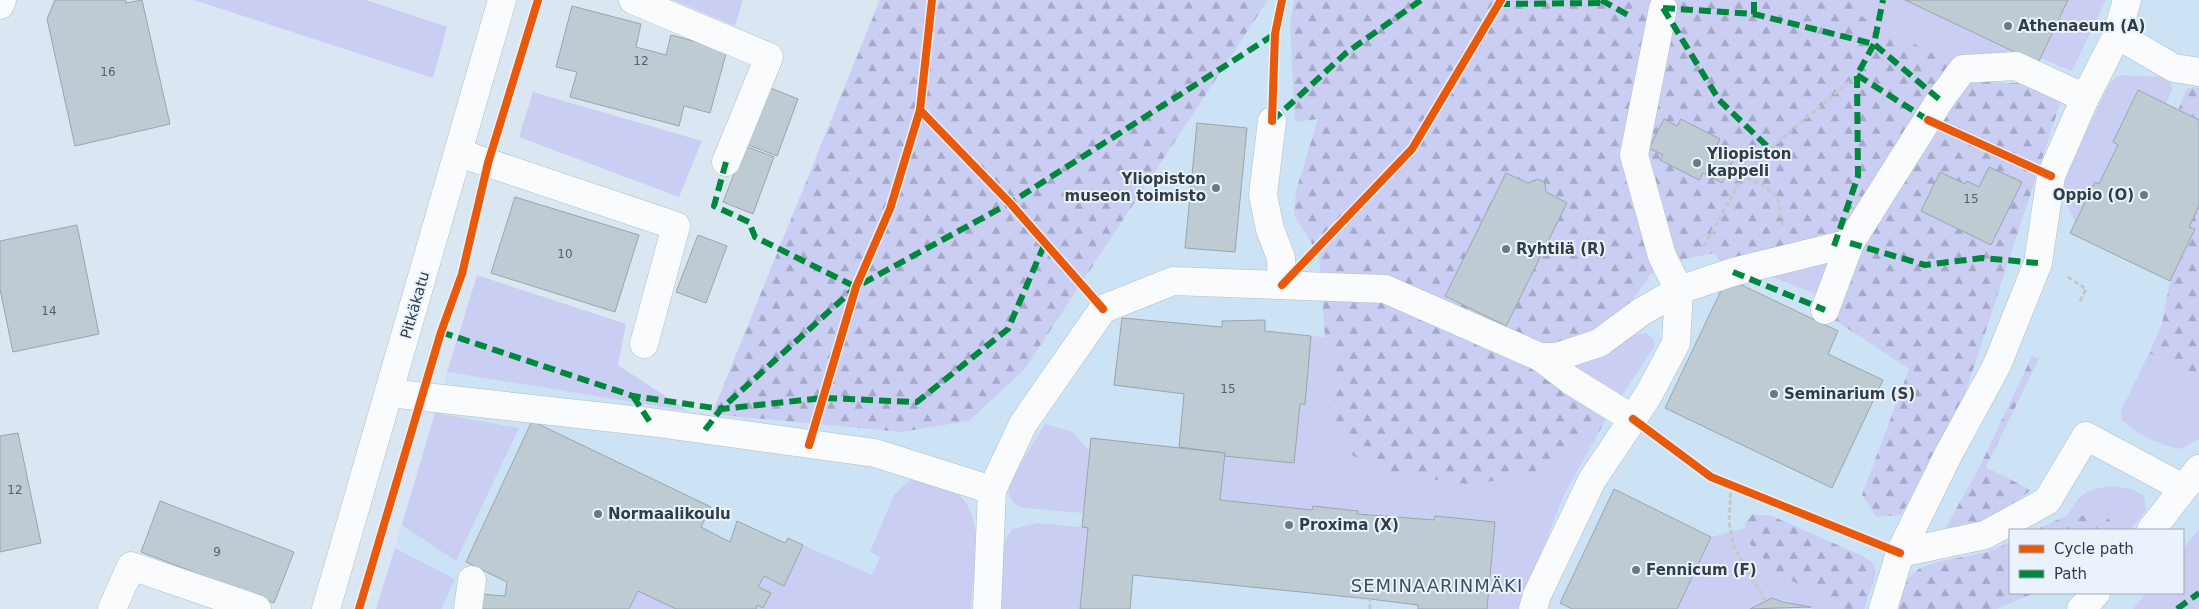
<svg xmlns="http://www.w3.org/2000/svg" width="2199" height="609" viewBox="0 0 2199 609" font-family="'DejaVu Sans',sans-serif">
	<defs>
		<pattern id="forest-firs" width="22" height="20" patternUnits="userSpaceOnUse" patternTransform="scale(1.25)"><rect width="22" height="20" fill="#cbcef3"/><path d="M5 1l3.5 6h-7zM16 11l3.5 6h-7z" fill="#a5a8c7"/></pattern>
	</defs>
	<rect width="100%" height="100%" fill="#dae7f2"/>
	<path fill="#cce3f6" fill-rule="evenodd" d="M879,0H2199V609H376L447,372L712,414ZM2010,530H2183V593H2010Z"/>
	<g fill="#cbcef3">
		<polygon points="194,0 366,0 447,27 433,78"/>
		<polygon points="673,0 743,0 735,26"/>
		<polygon points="1861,0 1905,0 2017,53 1954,64 1861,16"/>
		<polygon points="2068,0 2106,0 2072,71 2040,58"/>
		<polygon points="2120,75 2162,77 2171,82 2172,90 2166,104 2137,90 2113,141 2118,145 2099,184 2095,182 2075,222 2059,187 2111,81"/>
		<polygon points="533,92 702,141 679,197 519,137"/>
		<polygon points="1836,256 1819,295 1767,275"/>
		<polygon points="477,275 626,324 618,365 688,411 447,372"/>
		<polygon points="1647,333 1654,340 1654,347 1621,397 1563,363 1630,335"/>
		<polygon points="1311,336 1325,337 1331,357 1329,418 1353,456 1549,467 1582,429 1599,432 1564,495 1532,575 1522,609 1487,609 1495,522 1435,516 1434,520 1357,514 1357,511 1313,506 1312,510 1220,500 1224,456 1294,462 1300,404 1305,404"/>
		<path d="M2149,353L2199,378V439L2180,449C2157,444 2140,436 2122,420L2121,411Z"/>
		<polygon points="435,413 519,428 456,561 402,525"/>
		<polygon points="1045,424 1073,432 1089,451 1083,513 1025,508 1015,505 1009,496 1009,483"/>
		<path d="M910,480C996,483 974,548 971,609H756L757,605L763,608L770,593L758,587L764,576L784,585L803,545L872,575L880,557L870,552L894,495Z"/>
		<path d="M2112,486L2132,489L2144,496L2146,510L2130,530H2121L2106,517L2068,515C2081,492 2085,490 2112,486Z"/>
		<polygon points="1038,523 1088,528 1080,609 998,609 1001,548 1012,529"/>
		<polygon points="1746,528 1748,542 1779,574 1819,595 1829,609 1814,609 1772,598 1750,609 1677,609 1711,537"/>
		<polygon points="2199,529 2199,609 2133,609 2146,593 2183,593 2183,549"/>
		<polygon points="395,548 455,579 441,609 376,609"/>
		<polygon points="638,591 676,609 629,609"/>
	</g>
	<g fill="url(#forest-firs)">
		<polygon points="880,0 1268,0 1024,370 969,421 901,432 712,414"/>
		<polygon points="1294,0 1861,0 1861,16 1963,69 1996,83 2021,83 2061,101 1963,400 1901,515 1877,517 1862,495 1909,369 1833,319 1866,241 1725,268 1714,253 1684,259 1650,275 1625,311 1591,337 1538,345 1509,357 1604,409 1608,416 1599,432 1582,429 1549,467 1511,479 1466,484 1396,474 1353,456 1329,418 1331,357 1325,337 1319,255 1294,215 1296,191 1318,119 1295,122 1290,24"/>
		<polygon points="2193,87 2199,88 2199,120 2178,110 2187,89"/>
		<polygon points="2199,206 2199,378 2149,353 2162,324 2170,281 2194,229 2189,227"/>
		<polygon points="2032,356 2039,359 1986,467 2031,490 1997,516 1973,530 1944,531 1981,464"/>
		<polygon points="1753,514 1772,516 1865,557 1874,564 1876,574 1864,609 1829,609 1819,595 1779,574 1748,542 1745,523"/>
		<polygon points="2068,515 2106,517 2121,530 2035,530"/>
		<polygon points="2010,542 2010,593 2034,593 1997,609 1889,609 1903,582 1920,568 1937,562 1988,552"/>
	</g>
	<g fill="#bfcbd3" stroke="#99a5ac">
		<polygon points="55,0 126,0 125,3 142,0 170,124 75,146 47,19"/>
		<polygon points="1905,0 2068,0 2038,63"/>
		<polygon points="572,6 641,24 636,47 666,55 671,35 727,50 710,113 684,106 679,126 570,97 577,72 556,67"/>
		<polygon points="768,87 798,99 777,156 746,144"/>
		<polygon points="2138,90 2199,120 2199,206 2189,227 2195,229 2170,281 2070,233 2095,182 2099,184 2118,145 2113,142"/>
		<polygon points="1664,119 1677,126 1681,119 1720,139 1716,147 1735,157 1722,183 1703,173 1699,180 1660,160 1663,155 1649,148"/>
		<polygon points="1197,123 1247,128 1235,252 1185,248"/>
		<polygon points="745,146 774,157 753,214 723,202"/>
		<polygon points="1989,167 2022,182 1991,245 1921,211 1940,172 1965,184 1967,181 1979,187"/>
		<polygon points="1506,173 1528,183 1538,179 1545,183 1546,192 1567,203 1506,326 1445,296"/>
		<polygon points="515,197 639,235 615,312 491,273"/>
		<polygon points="77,225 99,334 13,352 0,289 0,241"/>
		<polygon points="698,235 727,246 706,303 676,292"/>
		<polygon points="1727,278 1838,331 1828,354 1883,380 1832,488 1665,408"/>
		<polygon points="1122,318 1222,327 1222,321 1265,320 1265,331 1311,336 1305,404 1300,404 1294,463 1224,456 1225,453 1179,447 1184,394 1114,385"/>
		<polygon points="532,421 711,507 701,527 730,542 737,521 785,543 788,538 803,545 784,586 764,576 758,587 771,593 763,608 757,605 756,609 676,609 638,591 629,609 478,609 480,594 505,596 507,582 466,562"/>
		<polygon points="18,433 41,543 0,552 0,436"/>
		<polygon points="1091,438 1225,453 1220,500 1312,510 1313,506 1358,511 1357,514 1434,520 1435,516 1495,522 1487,609 1418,609 1418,605 1370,599 1133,575 1130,609 1080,609 1088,528 1082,527"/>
		<polygon points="1614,489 1711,537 1677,609 1572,609 1560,603"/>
		<polygon points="160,501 294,552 274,603 141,552"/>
		<polygon points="1772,598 1783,602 1811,607 1750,609"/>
	</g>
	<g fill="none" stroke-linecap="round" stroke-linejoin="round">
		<defs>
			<g id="minor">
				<polyline points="633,0 769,57 726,162"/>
				<polyline points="0,5 2,0"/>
				<polyline points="2117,35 2174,68 2199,72"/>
				<polyline points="1272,121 1263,195 1270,229 1281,258 1282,285"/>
				<polyline points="459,153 676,226 644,344"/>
				<polyline points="1825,310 1850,243 1940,100 1963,69 2016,66 2085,98"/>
				<polyline points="1540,357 1557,357 1599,343 1641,312 1679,290 1662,256 1634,155 1663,8"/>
				<polyline points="389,393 650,422 875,453 992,490"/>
				<polyline points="1633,419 1650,392 1676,343 1679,290 1733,272 1850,243"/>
				<polyline points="2151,530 2199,469"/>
				<polyline points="1900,553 1985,535 2047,501 2086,436 2183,488"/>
				<polyline points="112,609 131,566 257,609"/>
				<polyline points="326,609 502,0"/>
				<polyline points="468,609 472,580"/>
				<polyline points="987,609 992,490 1023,424 1103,309 1173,281 1385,289 1540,357 1570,380 1633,419 1592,480 1537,595 1533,609"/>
				<polyline points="1883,609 1900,553 1948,455 1997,365 2038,263 2051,176 2085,98 2117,35 2127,0"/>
				<polyline points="2081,609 2096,593"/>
			</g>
		</defs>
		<use href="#minor" stroke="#b2bdc5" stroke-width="29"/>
		<g stroke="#c3c8cb" stroke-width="3" stroke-dasharray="5 2.5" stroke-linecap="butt">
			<path d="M1733,172C1747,180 1774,185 1779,203C1781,211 1780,218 1783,227"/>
			<polyline points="1704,246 1742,178 1770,149 1857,75"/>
			<polyline points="2068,277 2086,289 2080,301"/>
			<polyline points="1731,485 1729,522 1734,547 1770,609"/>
			<polyline points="1370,609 1370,599"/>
		</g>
		<use href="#minor" stroke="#f9fbfd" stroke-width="28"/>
		<g stroke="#00873e" stroke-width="6" stroke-dasharray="12 6" stroke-linecap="butt">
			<polyline points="1601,0 1628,15"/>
			<polyline points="1498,4 1603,3"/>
			<polyline points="1663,8 1754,14 1874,44 1940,100"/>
			<polyline points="1663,8 1719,100 1770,149"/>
			<polyline points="1754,14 1754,0"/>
			<polyline points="1857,75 1928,120"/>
			<polyline points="1272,121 1346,53 1421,0"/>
			<polyline points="726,162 714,206 749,222 755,237 856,287"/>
			<polyline points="1850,243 1925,265 1982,258 2038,263"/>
			<polyline points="1834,246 1858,176 1857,75 1874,44 1883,0"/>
			<polyline points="1733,272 1825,310"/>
			<polyline points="441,332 633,396 721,409 823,398 917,402 1008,329 1045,243"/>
			<polyline points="633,396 650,422"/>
			<polyline points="705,430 721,409 856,287 1010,203 1275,34"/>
			<polyline points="2177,609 2199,593"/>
		</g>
		<defs>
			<g id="cycleway">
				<polyline points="920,110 1010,203 1103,309"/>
				<polyline points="1928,120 2051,176"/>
				<polyline points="1272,121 1275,34 1282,0"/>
				<polyline points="1282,285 1412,149 1501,0"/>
				<polyline points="1633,419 1711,477 1900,553"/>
				<polyline points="809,445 856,287 890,209 920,110 932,0"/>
				<polyline points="359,609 441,332 462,274 488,163 538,0"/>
			</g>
		</defs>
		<use href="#cycleway" stroke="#eaf3fc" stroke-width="11"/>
		<use href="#cycleway" stroke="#e8590c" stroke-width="8"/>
	</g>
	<g fill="#6d7882" stroke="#eaf3fc" stroke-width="2">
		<circle cx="2008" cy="26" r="5"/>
		<circle cx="1697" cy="163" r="5"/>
		<circle cx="1216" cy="188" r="5"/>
		<circle cx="2144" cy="195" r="5"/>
		<circle cx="1506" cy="249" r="5"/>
		<circle cx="1774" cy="394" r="5"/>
		<circle cx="598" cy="514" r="5"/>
		<circle cx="1289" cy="525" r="5"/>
		<circle cx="1636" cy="570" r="5"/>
	</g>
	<g text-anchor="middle" stroke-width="4" stroke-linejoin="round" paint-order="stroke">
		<g font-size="12" fill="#566068">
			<text x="641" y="65">12</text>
			<text x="108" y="76">16</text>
			<text x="1971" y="203">15</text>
			<text x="565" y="258">10</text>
			<text x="49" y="315">14</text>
			<text x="1228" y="393">15</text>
			<text x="15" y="494">12</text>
			<text x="217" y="556">9</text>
		</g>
		<g font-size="15" font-weight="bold" fill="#333d45" stroke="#eaf3fc" text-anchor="start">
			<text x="2018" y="31">Athenaeum (A)</text>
			<text x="1707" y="159">Yliopiston<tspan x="1707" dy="17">kappeli</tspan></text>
			<text x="1206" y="184" text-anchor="end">Yliopiston<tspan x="1206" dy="17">museon toimisto</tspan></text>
			<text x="2134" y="200" text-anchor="end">Oppio (O)</text>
			<text x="1516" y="254">Ryhtilä (R)</text>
			<text x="1784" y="399">Seminarium (S)</text>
			<text x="608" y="519">Normaalikoulu</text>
			<text x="1299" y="530">Proxima (X)</text>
			<text x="1646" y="575">Fennicum (F)</text>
		</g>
		<g font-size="15" fill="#333d45" stroke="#eaf3fc">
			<text transform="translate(415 305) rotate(-74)" y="5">Pitkäkatu</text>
		</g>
		<g font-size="18" letter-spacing="1" fill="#3c5062" stroke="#eaf3fc">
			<text x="1437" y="592">SEMINAARINMÄKI</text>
		</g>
	</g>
	<rect x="2009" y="529" width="175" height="65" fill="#eaf3fc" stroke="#a1aab3"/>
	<rect x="2019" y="545" width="25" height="8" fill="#e8590c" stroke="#a1aab3"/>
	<text x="2054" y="554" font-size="15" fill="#333d45">Cycle path</text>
	<rect x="2019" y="570" width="25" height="8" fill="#00873e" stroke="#a1aab3"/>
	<text x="2054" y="579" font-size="15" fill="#333d45">Path</text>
</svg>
